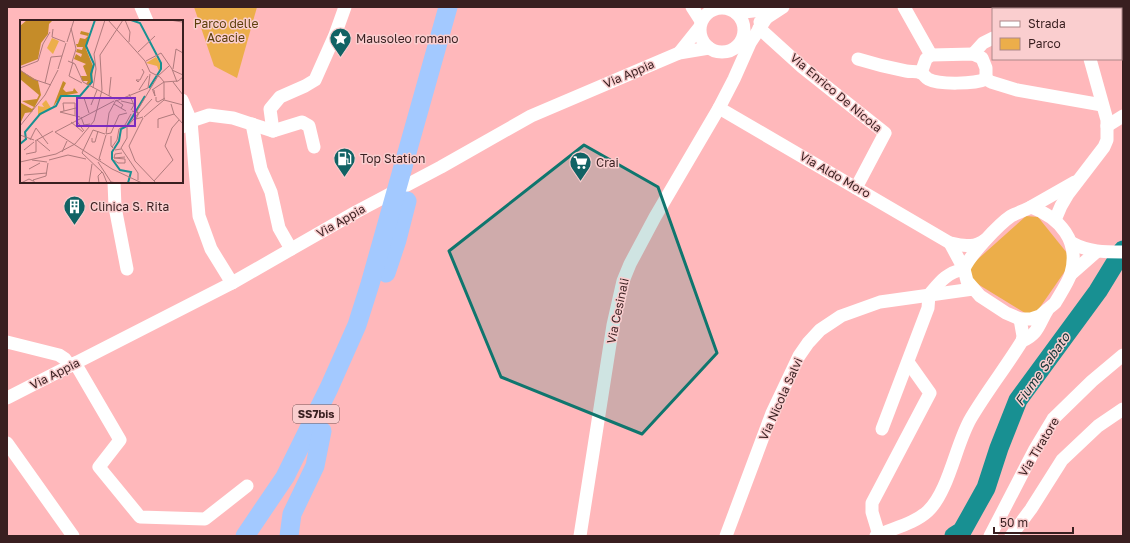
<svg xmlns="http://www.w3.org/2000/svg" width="1130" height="543" viewBox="0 0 1130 543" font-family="'Golos Text',sans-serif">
	<rect width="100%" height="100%" fill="#ffb8bb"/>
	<g fill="#ecae4a">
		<polygon points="194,7 257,7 237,78 214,66"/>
		<polygon points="1026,216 1038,217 1067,253 1070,264 1036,313 1025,313 976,283 969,277 968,268"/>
	</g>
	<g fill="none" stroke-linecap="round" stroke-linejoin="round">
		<polyline stroke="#189092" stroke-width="19" points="954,536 962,531 986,488 999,448 1018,400 1098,291 1123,250"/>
		<g stroke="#fff" stroke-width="13">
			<polyline points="141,7 147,21"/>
			<polyline points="692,7 701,21"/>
			<polyline points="904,7 931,55"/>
			<polyline points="1046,7 1048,9"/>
			<circle cx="722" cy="30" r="22"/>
			<polyline points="736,13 777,8"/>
			<polyline points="760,22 783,7"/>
			<polyline points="759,28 802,67 885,133 856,188"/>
			<polyline points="679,53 699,28"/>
			<polyline points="973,54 983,43 993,38"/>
			<path d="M858,59C874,64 890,68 906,71C911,72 918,71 921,73C924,74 926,78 928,79C939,85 975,84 986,79"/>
			<polyline points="921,73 926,59 931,55 973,54 982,58 986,68 986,79"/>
			<polyline points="986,79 991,82 1017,90 1102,105"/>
			<polyline points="182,100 191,121 199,216 211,249 232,283"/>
			<path d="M719,108L950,243C963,245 973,249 985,240"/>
			<polyline points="252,124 261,169 271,192 279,228 291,249"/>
			<polyline points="1107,126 1123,116"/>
			<polyline points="182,127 191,121 209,115 233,118 273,131 302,122 309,126 314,147"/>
			<polyline points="273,131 270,109 280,97 305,86 315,80 335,35 345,7"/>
			<polyline points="114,182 115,207 127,269"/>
			<polyline points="1031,207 1075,182"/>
			<polyline points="1055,220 1061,206 1068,194 1104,147 1107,140 1107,120 1090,59"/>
			<path d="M1072,243C1088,252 1105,252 1123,252"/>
			<polyline points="1071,274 1096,252"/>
			<path d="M929,295C940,282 946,273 964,269L950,243"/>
			<path d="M1022,341C1039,334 1039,323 1048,309C1050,307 1053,305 1055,303C1059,296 1069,281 1071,273C1080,241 1060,218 1031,207C1025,210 1017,213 1011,216C999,224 969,256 964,269L967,281L980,296L1006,313L1020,319H1031L1040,316L1048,309"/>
			<polyline points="7,342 59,355 65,359 70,366"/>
			<polyline points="75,363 120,440 99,467 140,517 205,519 247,486"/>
			<polyline points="7,398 232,283 356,212 441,167 531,116 679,53 709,48"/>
			<polyline points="882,429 928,308 929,295"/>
			<polyline points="7,443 73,536"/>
			<polyline points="879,535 872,512 872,503 930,393 908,362"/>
			<polyline points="580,536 613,325 623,281 630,264 655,217 719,108 734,79 750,43 767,17"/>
			<polyline points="726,536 772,413 799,356 808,343 820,330 841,316 880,302 973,289"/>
			<path d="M876,536C893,528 914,524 928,511C949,491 956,443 971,418C987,391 1006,367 1022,341L1023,336L1020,319"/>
			<polyline points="990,536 1035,449 1053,419 1092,381 1123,355"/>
			<polyline points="1011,536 1031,509 1062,460 1098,426 1123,409"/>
		</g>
		<g stroke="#a3c9ff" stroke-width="19">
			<polyline points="386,273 397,240 407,201"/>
			<polyline points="245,536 285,477 329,388 357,325 370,284 448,7"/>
			<polyline points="289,536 292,514 315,466 322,431"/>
		</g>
	</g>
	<path fill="#0f766e" fill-opacity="0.2" stroke="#0f766e" stroke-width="3" stroke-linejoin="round" d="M584,145L658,187L717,353L642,434L501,377L449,251Z"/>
	<defs>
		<symbol id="sight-pin" viewBox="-11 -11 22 30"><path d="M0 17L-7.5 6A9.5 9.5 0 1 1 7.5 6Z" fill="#116264" stroke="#facecf"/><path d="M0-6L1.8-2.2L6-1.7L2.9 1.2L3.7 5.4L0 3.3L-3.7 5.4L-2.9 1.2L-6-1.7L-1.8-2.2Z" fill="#fff"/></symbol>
		<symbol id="fuel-pin" viewBox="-11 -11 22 30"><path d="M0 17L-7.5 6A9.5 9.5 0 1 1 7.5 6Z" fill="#116264" stroke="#facecf"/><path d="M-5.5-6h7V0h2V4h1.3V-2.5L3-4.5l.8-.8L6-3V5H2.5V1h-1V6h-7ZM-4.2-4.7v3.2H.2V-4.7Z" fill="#fff"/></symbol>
		<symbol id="supermarket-pin" viewBox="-11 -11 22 30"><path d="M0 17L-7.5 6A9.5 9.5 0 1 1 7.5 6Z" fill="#116264" stroke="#facecf"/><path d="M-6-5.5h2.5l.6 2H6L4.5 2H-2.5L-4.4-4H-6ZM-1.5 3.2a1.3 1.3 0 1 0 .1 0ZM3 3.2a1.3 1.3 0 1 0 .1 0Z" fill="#fff"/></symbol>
		<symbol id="building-pin" viewBox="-11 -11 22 30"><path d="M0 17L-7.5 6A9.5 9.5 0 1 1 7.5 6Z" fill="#116264" stroke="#facecf"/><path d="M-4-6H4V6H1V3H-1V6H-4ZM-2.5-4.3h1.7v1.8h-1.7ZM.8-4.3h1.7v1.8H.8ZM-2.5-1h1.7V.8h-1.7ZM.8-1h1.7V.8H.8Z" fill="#fff"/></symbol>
	</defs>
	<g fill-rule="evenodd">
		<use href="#sight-pin" x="328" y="26" width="25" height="34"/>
		<use href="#fuel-pin" x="332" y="146" width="25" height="34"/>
		<use href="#supermarket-pin" x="568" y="150" width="25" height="34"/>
		<use href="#building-pin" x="62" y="194" width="25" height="34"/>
	</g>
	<g text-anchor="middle" stroke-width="3" stroke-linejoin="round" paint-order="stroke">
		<rect fill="#facecf" stroke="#735454" stroke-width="1" x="293" y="405" width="46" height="18" rx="3"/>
		<g font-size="11" font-weight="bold" fill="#391f20">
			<text x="316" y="418">SS7bis</text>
		</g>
		<g font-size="12" fill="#5d400c" stroke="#facecf">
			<text x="226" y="28">Parco delle<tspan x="226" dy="14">Acacie</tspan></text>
		</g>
		<g font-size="12" fill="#391f20" stroke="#facecf" text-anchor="start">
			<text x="356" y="43">Mausoleo romano</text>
			<text x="360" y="163">Top Station</text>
			<text x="596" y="167">Crai</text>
			<text x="90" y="211">Clinica S. Rita</text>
		</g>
		<g font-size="12" fill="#391f20" stroke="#facecf">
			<text transform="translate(629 74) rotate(-23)" y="4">Via Appia</text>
			<text transform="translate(836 93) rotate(40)" y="4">Via Enrico De Nicola</text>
			<text transform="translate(835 175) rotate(30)" y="4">Via Aldo Moro</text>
			<text transform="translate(341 221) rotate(-30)" y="4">Via Appia</text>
			<text transform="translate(618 311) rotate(-78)" y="4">Via Cesinali</text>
			<text transform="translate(55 374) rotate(-27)" y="4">Via Appia</text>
			<text transform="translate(781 399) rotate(-66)" y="4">Via Nicola Salvi</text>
			<text transform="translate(1039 447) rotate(-59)" y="4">Via Tiratore</text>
		</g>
		<g font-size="13" font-style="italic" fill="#143435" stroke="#facecf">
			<text transform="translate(1042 369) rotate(-55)" y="5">Fiume Sabato</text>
		</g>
	</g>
	<g transform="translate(20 20)">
		<rect width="163" height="163" fill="#ffb8bb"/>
		<path d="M32,18L39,21L33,34L27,28ZM136,37L142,46L139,51L137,46L126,43ZM26,80L31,88L18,97V86L24,87L22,84Z" fill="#ecae4a"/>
		<path d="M7,0H33L29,4L28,14L21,23L18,39L0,46V6ZM61,11L69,13L66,29L73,46L72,61L69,66L66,64L68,61H62L61,56H67L63,46L66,44L54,39L56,34L61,37L62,34L56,32L57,29L62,30L63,27H57L56,24H58L60,18L65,19L68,16L60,14ZM0,50L18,61L21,75L12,92L5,93L0,104L1,83L12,89L14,87L2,81L17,79L19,75L0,59ZM43,61L46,63L43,69L46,72L53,71L54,68L58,73L41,76L33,87Z" fill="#c58c29"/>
		<path fill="none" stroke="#189092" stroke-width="2" d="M111,0L120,3L141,43V49L129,68M0,124L6,119L5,112L20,94L36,86L41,76H60L72,62L71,54L74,44L66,26L75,0M108,163L111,152L100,150L92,139V132L99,121L101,109L107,106L125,76"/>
		<path fill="none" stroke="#b07b7d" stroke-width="1" d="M88,0L125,41M105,0L110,12L109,22M150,0L162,2M51,8L56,29L52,42M33,9L32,17L45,22M47,22L54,0M118,32L135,16M48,41L55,44L63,62L95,79M125,41L130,52L140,57L144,62V80M126,41L141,33L152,49M53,42L49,56L62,63M0,48L18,41L23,24L30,12M38,49L46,23M152,49L157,62M153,49L156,29L163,33M0,50L13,59L31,65M152,50L163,55M138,56L149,46M119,61L118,62L116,60H120L124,52L122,49M153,62L163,75M25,63L31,37L42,36M73,68L76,49L74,34L85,0M119,70L128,56M132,70L144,62L158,61L163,57M132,70H134L135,76L133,71M109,74L114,85L111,90M89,76L91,57M136,77V81L138,82L145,78M64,78L69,93M96,80L103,85L101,88M144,80L163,85M96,81L128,68L130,54M101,81L114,84M94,84L106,91M71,85L77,70M56,88L40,92L60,97M44,91L43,83H55V95M112,91L119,93L116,99L123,97M117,91L118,94L107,107V118L101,128L118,153V160M117,91L138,56M119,93L132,79M154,94L163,104M61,97L64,105L70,104M124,97L144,80M123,98L109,126L115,141L136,163M56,100L64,111M51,102L63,112M0,106L25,75L38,50M138,108V99L154,94L151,84M35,112L94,81M35,112L92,149L122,163M85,114L73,110L62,133L83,153L87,163M86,114L89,93L96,80M86,114L91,113L99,95L107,93M0,115L14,120M91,116V126L95,130L101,129M72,118V122H75L78,111M10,120L16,108L28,124M17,120L30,131M15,121L33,111M92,127L97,120L99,109L105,105L111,94M4,130L14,122M42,132L47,121M102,133L95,134L94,138L105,137M6,134L16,132V121M36,134L55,124L74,101L82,70L80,35L103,0M94,138L105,139V143H98L94,140M12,140L27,142M29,140L48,135L66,139M81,140L79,139L86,115M0,142L36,134M78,142L91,162L97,163M9,149L20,143M4,155L27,153M134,161L153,140L145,126L152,108L159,100M1,163L9,159L13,161M15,163L13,160L26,156L28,143M69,163L72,144M79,163L78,156L82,152"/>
		<path fill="#7b2cbf" fill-opacity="0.15" stroke="#7b2cbf" stroke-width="2" d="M57,78H115V106H57Z"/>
		<rect width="163" height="163" fill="none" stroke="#391f20" stroke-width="2"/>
	</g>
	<rect width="1130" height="543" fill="none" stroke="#391f20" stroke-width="16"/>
	<rect x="992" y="8" width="130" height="52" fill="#facecf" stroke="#ad8889"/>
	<rect x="1000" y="21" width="20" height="6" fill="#ffffff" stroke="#ad8889"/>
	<text x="1028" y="28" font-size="12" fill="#391f20">Strada</text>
	<rect x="1000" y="38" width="20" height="12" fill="#ecae4a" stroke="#ad8889"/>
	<text x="1028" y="48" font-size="12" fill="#391f20">Parco</text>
	<path d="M994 527v6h79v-6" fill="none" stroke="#391f20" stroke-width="2"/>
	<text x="1000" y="527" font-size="12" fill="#391f20" stroke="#facecf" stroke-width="3" paint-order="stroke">50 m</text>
</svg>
